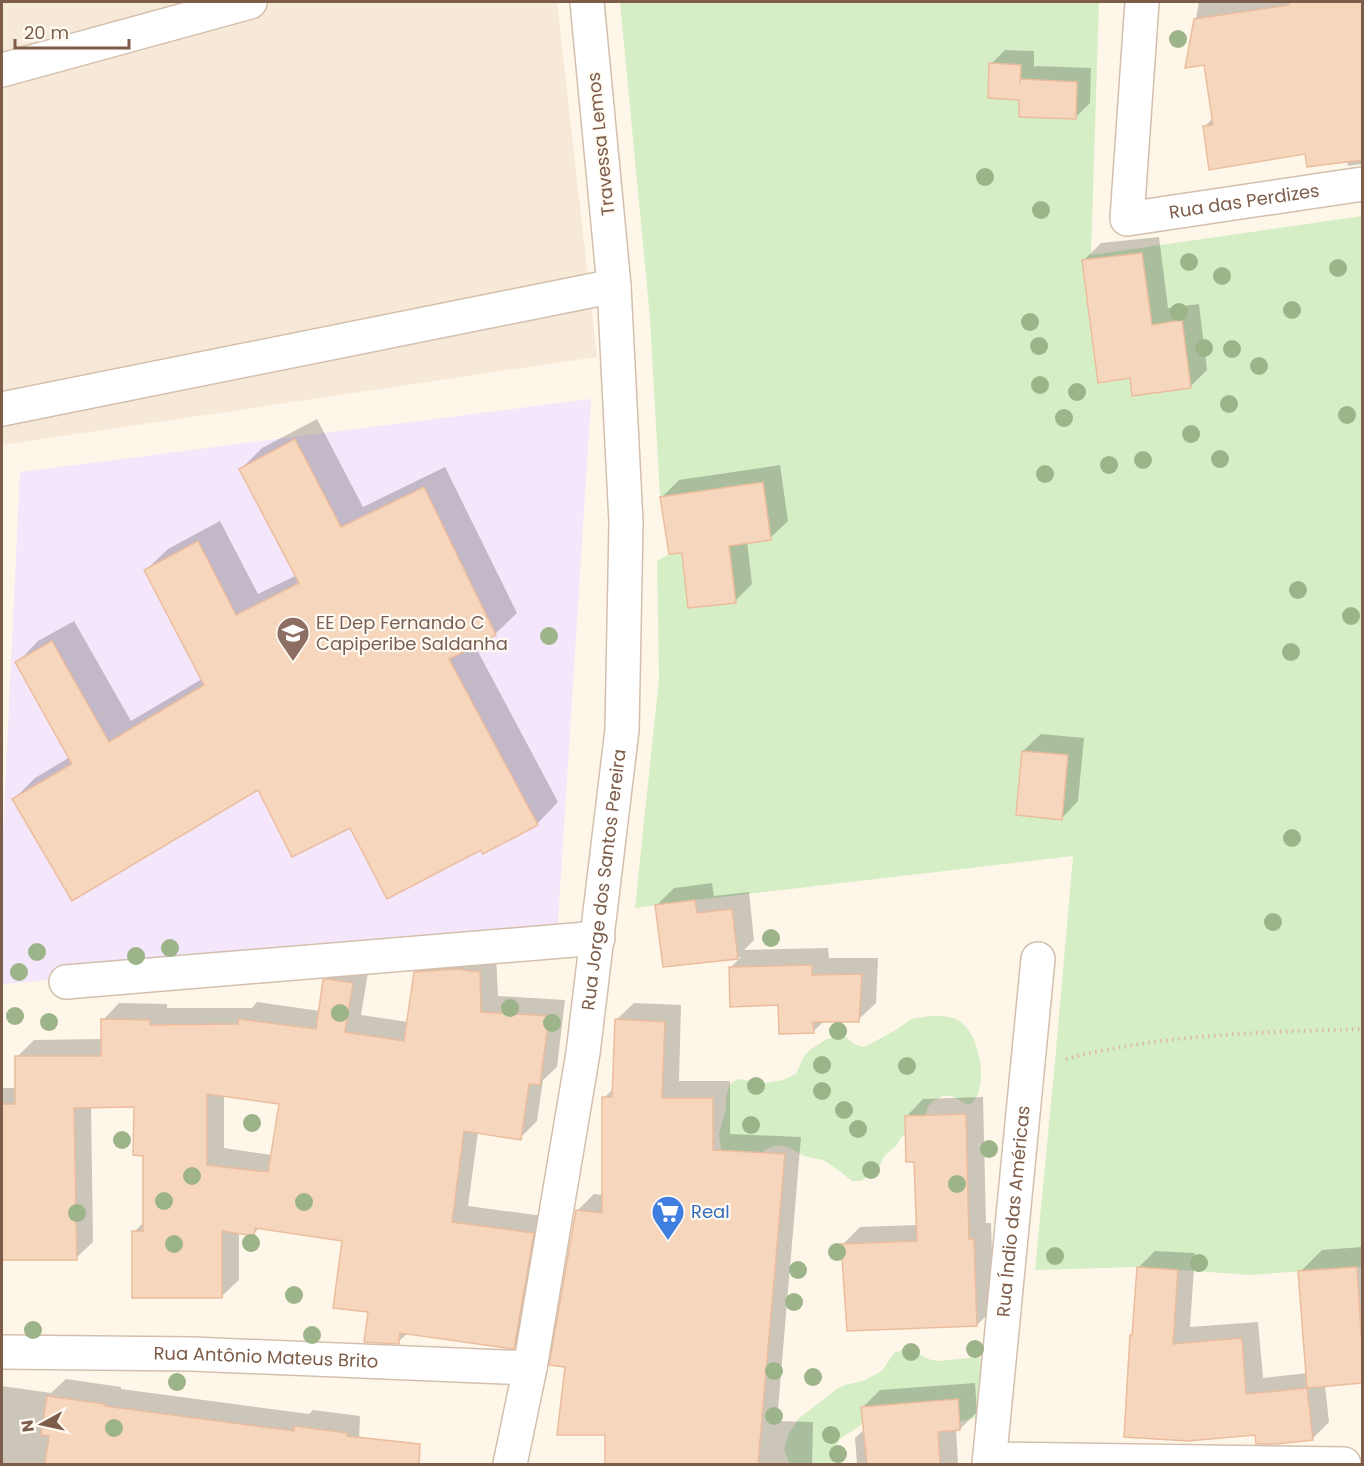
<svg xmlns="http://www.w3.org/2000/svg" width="1364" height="1466" viewBox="0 0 1364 1466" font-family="Poppins,sans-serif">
	<rect width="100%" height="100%" fill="#fef7e9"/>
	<polygon fill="#f7e9d7" points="2,2 557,2 597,357 2,445"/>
	<polygon fill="#f4e6fb" points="591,399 557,938 2,984 2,852 20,472"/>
	<g fill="#d5eec5" fill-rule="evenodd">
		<path d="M620,2H1099L1091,255L1362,216V1268L1356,1267L1251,1275L1137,1267L1035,1270L1055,1062L1073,856L695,900L635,908L659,678L657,561L669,554L771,539L763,482L660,497L650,318ZM990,64L1021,65L1020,79L1077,82L1076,119L1019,117V100L988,98ZM1142,253L1152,325L1182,321L1191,388L1132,396L1127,360L1113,381L1098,383L1082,260ZM1022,751L1068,755L1062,820L1016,815Z"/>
		<path d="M930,1016C938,1016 951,1016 958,1020C979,1032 988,1080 975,1099C974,1101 970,1104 968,1105L952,1096H943L935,1100L928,1106L923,1122L917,1129L901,1137L897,1145L885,1155L877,1171L861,1181H852L838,1170L823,1160L804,1156L788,1147L779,1145L771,1147L755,1156L722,1154L719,1135L726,1108V1098L730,1084L738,1079L765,1083L783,1080L796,1074L804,1056L811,1049L827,1039L837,1037H846L853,1043L862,1047L870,1044L896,1030L911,1019Z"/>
		<polygon points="902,1350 914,1352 931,1360 940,1361 976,1357 985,1359 980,1417 962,1421 936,1412 876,1415 840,1439 836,1446 838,1454 844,1464 790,1464 784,1450 789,1433 799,1418 807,1412 837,1389 845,1385 863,1381 882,1371 894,1353"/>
	</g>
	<g fill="#0003" fill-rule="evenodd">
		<polygon points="1199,2 1362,2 1362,164 1348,166 1347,160 1307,153 1204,127 1213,118 1206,64 1187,66"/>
		<polygon points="1005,50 1034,51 1034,68 1036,66 1091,68 1090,103 1075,118 1021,98 991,64"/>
		<polygon points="1159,237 1168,308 1199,304 1207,370 1190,387 1131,377 1083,261 1101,243"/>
		<polygon points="317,419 363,507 445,467 517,613 495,634 475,646 558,802 537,824 482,848 350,826 259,788 14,799 35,778 70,757 17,663 38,641 74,621 131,721 202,679 146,570 168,549 220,521 258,594 297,575 241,469 262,448"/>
		<polygon points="780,465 788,521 770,538 747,541 752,584 735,601 683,551 662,497 679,480"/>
		<polygon points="1041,734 1084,738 1078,801 1061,819 1023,751"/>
		<polygon points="712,883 714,896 749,892 754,940 744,950 828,948 829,958 878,958 876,1003 858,1020 824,1021 813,1032 780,1004 730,968 741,957 664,966 657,905 674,888"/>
		<path d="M432,956H496L498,996L565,1000L557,1067L543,1080L537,1121L520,1138L478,1132L468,1206L550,1217L531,1330L514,1347L408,1333L398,1342L369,1311L344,1240L260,1227L253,1234L239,1232V1280L222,1296L134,1232L145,1221V1154L135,1106H91L93,1242L76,1258L2,1150V1088H17V1057L34,1040L103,1039V1020L119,1003L167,1004V1008H252L257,1002L320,1011L325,980L342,963L369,966L361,1015L408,1022L416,973ZM224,1095L280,1103L272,1155L224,1148Z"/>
		<polygon points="634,1003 681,1005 679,1081 730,1081 730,1134 801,1137 777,1421 813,1422 812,1464 606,1464 607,1434 566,1366 577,1211 594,1194 603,1195 604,1098 614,1088 616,1020"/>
		<polygon points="983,1097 986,1223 991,1223 994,1308 977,1325 842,1245 860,1227 918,1225 916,1160 906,1117 923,1099"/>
		<polygon points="1362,1247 1362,1382 1325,1385 1329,1422 1312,1439 1256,1434 1134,1334 1138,1268 1155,1251 1195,1253 1190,1327 1258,1322 1263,1378 1307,1373 1300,1272 1322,1250"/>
		<polygon points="66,1379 121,1387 121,1389 309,1414 313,1410 360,1416 358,1464 2,1464 2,1386 51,1393"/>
		<polygon points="975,1383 977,1412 960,1429 956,1429 958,1464 857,1464 855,1438 865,1429 863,1407 880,1390"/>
	</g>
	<g fill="#f7d6be" stroke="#ebbd9d" stroke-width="1.5" fill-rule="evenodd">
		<polygon points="1289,2 1362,2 1362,160 1307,167 1305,154 1209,170 1203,126 1213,125 1204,65 1185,68 1194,19 1289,5"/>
		<polygon points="989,63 1021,65 1020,83 1020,79 1077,82 1076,119 1019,117 1019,100 988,98"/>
		<polygon points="1142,253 1152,325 1182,320 1191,388 1132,396 1130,378 1098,383 1082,260"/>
		<polygon points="295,439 341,527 424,487 496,635 449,659 538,825 483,854 481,850 387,899 350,828 292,857 258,790 72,901 12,799 72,764 15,662 52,641 109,742 204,685 144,570 198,541 236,615 299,583 239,469"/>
		<polygon points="763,482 771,540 729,546 736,603 688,608 682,553 669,554 660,497"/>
		<polygon points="1022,751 1068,755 1062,820 1016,815"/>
		<polygon points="695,900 697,913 732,909 738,959 663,967 655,905"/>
		<polygon points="812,965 812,975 862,974 859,1022 813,1022 814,1033 779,1034 778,1005 730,1007 729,967"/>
		<path d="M455,969L480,972L481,1012L549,1016L540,1085L529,1084L521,1140L464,1131L452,1222L534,1233L514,1349L400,1333L399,1344L364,1342L368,1312L333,1308L342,1241L255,1228L254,1236L222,1231V1298H132V1231H143V1156L133,1155L134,1107L74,1108L77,1260H2V1104H15V1056H101V1019L150,1020V1025L238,1024L239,1019L316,1029L323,980L329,979L353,983L345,1032L404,1041L414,972ZM207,1094L279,1104L268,1172L207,1165Z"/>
		<polygon points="615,1019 665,1022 662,1098 713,1098 713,1150 785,1154 758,1464 605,1464 605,1435 557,1435 565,1367 549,1365 576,1210 602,1213 602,1097 612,1097"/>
		<polygon points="966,1114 969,1239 974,1239 977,1326 847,1331 841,1244 917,1241 914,1162 906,1162 905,1116"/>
		<polygon points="1137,1267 1178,1270 1173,1344 1242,1338 1246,1394 1307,1388 1313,1440 1276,1444 1256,1444 1255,1435 1188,1441 1124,1437 1130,1335 1132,1335"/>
		<polygon points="1357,1267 1362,1348 1362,1383 1307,1388 1298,1271"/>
		<polygon points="47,1396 105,1404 104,1406 294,1431 294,1426 347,1433 347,1436 420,1444 419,1464 45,1464 49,1436 41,1435"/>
		<polygon points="958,1399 960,1430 938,1432 940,1464 867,1464 861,1407"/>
	</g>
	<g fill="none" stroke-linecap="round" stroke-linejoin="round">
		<defs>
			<g id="minor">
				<path id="s1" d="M1142,2L1127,219L1362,184"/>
				<polyline points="2,70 250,2"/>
				<polyline points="2,409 614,286"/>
				<polyline points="66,982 598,938"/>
				<path id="s2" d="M2,1352L192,1354L530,1368"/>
				<polyline points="990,1459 1344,1464"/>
				<path id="s3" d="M510,1464L530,1368L583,1053L622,730L626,522L614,286L587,2"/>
				<path id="s4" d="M989,1464L1038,959"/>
			</g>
		</defs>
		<use href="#minor" stroke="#d3bfad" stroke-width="36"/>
		<path stroke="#ddb9a0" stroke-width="4" stroke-dasharray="1.5 4.5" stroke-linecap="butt" d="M1066,1059C1161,1034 1264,1032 1362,1029"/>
		<use href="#minor" stroke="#fff" stroke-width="33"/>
	</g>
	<g fill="#9db48a">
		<circle cx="1178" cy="39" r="9"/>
		<circle cx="985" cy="177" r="9"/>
		<circle cx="1041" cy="210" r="9"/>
		<circle cx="1189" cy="262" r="9"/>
		<circle cx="1338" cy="268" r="9"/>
		<circle cx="1222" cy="276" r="9"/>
		<circle cx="1292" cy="310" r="9"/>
		<circle cx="1179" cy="312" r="9"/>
		<circle cx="1030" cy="322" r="9"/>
		<circle cx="1039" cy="346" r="9"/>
		<circle cx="1204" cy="348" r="9"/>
		<circle cx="1232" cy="349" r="9"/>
		<circle cx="1259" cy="366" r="9"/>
		<circle cx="1040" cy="385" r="9"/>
		<circle cx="1077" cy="392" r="9"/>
		<circle cx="1229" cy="404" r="9"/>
		<circle cx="1347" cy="415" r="9"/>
		<circle cx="1064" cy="418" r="9"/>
		<circle cx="1191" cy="434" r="9"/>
		<circle cx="1220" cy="459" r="9"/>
		<circle cx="1143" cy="460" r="9"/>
		<circle cx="1109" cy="465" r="9"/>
		<circle cx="1045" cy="474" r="9"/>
		<circle cx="1298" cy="590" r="9"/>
		<circle cx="1351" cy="616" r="9"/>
		<circle cx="549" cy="636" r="9"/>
		<circle cx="1291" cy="652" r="9"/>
		<circle cx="1292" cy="838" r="9"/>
		<circle cx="1273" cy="922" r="9"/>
		<circle cx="771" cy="938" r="9"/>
		<circle cx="170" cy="948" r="9"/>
		<circle cx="37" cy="952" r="9"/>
		<circle cx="136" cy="956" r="9"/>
		<circle cx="19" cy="972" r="9"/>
		<circle cx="510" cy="1008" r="9"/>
		<circle cx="340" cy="1013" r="9"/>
		<circle cx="15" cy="1016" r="9"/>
		<circle cx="49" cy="1022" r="9"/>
		<circle cx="552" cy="1023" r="9"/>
		<circle cx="838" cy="1031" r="9"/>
		<circle cx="822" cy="1065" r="9"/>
		<circle cx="907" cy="1066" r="9"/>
		<circle cx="756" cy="1086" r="9"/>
		<circle cx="822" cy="1091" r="9"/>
		<circle cx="844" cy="1110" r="9"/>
		<circle cx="252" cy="1123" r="9"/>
		<circle cx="751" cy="1125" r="9"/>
		<circle cx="858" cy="1129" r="9"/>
		<circle cx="122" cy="1140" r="9"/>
		<circle cx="989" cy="1149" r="9"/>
		<circle cx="871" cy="1170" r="9"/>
		<circle cx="192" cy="1176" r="9"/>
		<circle cx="957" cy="1184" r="9"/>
		<circle cx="164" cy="1201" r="9"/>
		<circle cx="304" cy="1202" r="9"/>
		<circle cx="77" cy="1213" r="9"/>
		<circle cx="251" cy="1243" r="9"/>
		<circle cx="174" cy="1244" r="9"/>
		<circle cx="837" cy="1252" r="9"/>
		<circle cx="1055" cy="1256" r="9"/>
		<circle cx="1199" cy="1263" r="9"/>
		<circle cx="798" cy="1270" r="9"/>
		<circle cx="294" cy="1295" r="9"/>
		<circle cx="794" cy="1302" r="9"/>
		<circle cx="33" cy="1330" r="9"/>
		<circle cx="312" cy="1335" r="9"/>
		<circle cx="975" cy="1349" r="9"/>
		<circle cx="911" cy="1352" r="9"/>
		<circle cx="774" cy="1371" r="9"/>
		<circle cx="813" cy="1377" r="9"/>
		<circle cx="177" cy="1382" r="9"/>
		<circle cx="774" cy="1416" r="9"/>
		<circle cx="114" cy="1428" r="9"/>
		<circle cx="831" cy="1435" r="9"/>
		<circle cx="838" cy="1454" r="9"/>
	</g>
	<defs>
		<symbol id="school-pin" viewBox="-11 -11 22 30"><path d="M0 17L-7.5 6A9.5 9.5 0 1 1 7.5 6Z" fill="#8d6e63" stroke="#fffaf2"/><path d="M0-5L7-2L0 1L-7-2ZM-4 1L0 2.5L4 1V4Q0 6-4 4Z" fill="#fff"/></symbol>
		<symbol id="supermarket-pin" viewBox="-11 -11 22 30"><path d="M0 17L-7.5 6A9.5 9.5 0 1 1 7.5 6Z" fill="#3f7fe0" stroke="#fffaf2"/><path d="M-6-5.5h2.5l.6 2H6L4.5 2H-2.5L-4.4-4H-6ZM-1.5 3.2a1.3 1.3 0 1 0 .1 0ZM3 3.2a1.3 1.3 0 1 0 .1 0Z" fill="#fff"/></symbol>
	</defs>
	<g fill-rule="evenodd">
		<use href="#school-pin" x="274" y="614" width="38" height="52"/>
		<use href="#supermarket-pin" x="649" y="1193" width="38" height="52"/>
	</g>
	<g text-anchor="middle" stroke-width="4.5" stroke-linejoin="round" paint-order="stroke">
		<g font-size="18" fill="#7d5d49" stroke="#fffaf2">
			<text transform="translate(601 144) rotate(-96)" y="6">Travessa Lemos</text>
			<text dy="6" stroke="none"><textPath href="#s1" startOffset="336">Rua das Perdizes</textPath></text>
			<text dy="6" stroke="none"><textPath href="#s3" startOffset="592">Rua Jorge dos Santos Pereira</textPath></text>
			<text dy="6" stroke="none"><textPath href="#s4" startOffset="254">Rua Índio das Américas</textPath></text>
			<text dy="6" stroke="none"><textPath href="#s2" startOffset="264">Rua Antônio Mateus Brito</textPath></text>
		</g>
		<g font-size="18" fill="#785e54" stroke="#fffaf2" text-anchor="start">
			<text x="316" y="629">EE Dep Fernando C<tspan x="316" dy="21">Capiperibe Saldanha</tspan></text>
		</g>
		<g font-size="18" fill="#366cbe" stroke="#fffaf2" text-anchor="start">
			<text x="691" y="1218">Real</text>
		</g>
	</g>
	<rect width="1364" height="1466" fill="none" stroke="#7d5d49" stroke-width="6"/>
	<g transform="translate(42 1424) rotate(262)" stroke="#fffaf2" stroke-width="4.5" paint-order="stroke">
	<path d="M0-4.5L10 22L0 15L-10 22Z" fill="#7d5d49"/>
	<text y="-9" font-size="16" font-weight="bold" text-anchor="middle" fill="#7d5d49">N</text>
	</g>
	<path d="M15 39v9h114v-9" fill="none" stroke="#7d5d49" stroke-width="3"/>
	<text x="24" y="39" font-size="18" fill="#7d5d49" stroke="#fffaf2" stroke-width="4.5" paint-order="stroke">20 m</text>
</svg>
